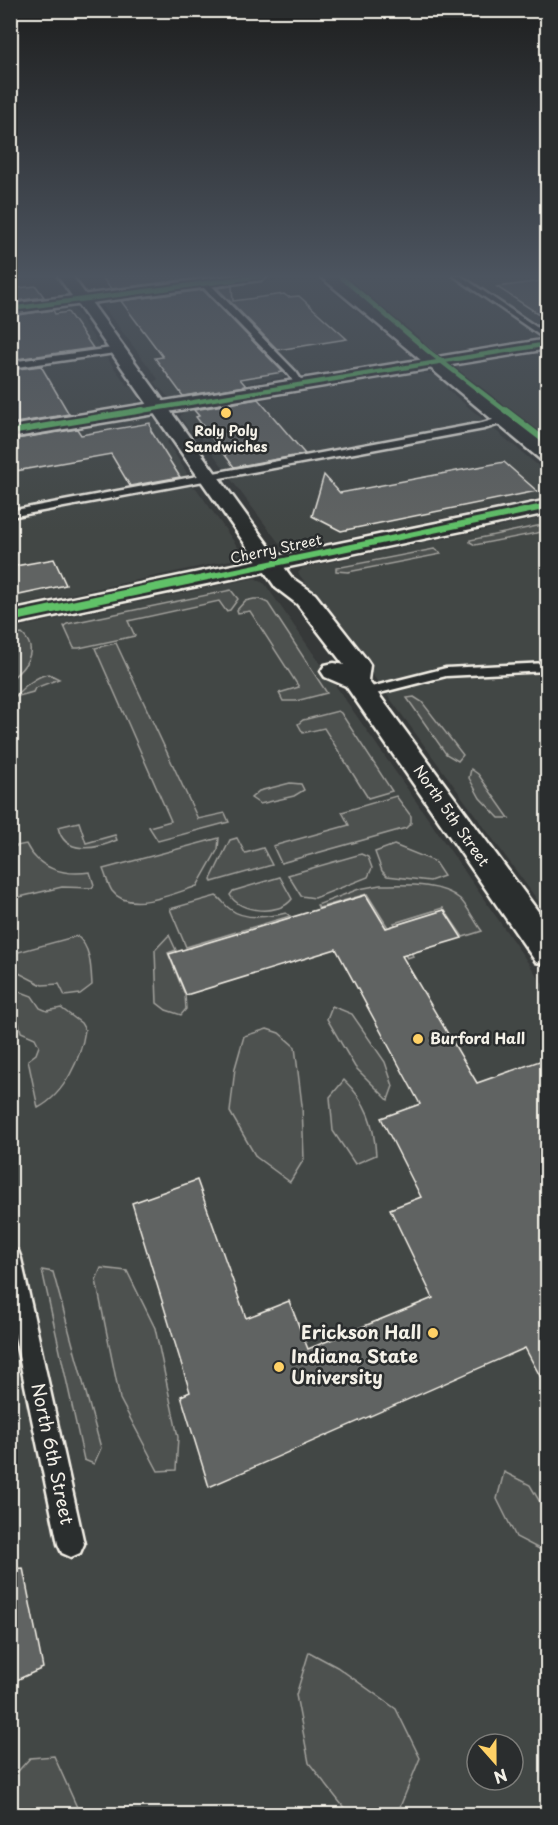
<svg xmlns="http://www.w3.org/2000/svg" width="558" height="1825" viewBox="0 0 558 1825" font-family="'Playpen Sans',sans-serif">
	<rect width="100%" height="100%" fill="#363939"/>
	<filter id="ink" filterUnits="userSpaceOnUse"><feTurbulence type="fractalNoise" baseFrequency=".0167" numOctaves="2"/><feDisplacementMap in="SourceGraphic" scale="12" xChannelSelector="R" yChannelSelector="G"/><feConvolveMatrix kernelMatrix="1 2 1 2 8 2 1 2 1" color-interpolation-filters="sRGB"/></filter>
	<g filter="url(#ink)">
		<g fill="#434645" fill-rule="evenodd">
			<polygon points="307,276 313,276 413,357 404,361 300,375 216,290"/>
			<polygon points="342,276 547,276 547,336 458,350 452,354 435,353 419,342 421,339"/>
			<polygon points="205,290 289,375 289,376 211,390 205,393 174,398 167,396 154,382 158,379 102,305"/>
			<polygon points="73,308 101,348 11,362 11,316"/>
			<polygon points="547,353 547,441 477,384 469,382 455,372 456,367 461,365"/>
			<polygon points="104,354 127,385 133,387 140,396 137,403 11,422 10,368"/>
			<polygon points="421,372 435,375 448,384 447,389 486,422 484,424 229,470 223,467 197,433 189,430 180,417 183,412 190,410 215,406 223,407"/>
			<polygon points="147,417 158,420 171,439 167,442 187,473 184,479 11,511 11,442"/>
			<polygon points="487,428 495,430 547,473 547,497 287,550 282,547 230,478 234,475"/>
			<polygon points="186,485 196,488 242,553 240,558 11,607 11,517"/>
			<polygon points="547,517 547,913 298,573 302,568"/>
			<path d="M255,578L265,584L547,990V1814H11L10,629ZM477,1744H513V1780H477Z"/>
		</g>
		<g fill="#4e514f" stroke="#a1a19c" stroke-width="1.5">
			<polygon points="547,524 547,531 475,545 470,542 470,540"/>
			<polygon points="434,549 440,552 441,554 348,572 336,571 336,568"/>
			<polygon points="231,590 238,599 230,610 226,611 219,601 128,621 135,636 79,648 74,648 64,626 67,624"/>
			<polygon points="254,599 259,599 268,603 327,693 296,701 283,701 279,693 299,687 250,611 238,613 237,610 245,601"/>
			<path d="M22,634C40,650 25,668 11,679V636Z"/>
			<polygon points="116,643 198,819 225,813 229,822 158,841 149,827 171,821 95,648"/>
			<path d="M49,674L59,679L35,688L33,692L15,697C21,688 38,675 49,674Z"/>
			<polygon points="414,697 422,702 463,755 458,761 446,754 407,698"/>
			<polygon points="338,711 341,713 392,791 368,798 324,728 303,733 298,724 303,720"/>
			<polygon points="471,769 478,774 509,818 499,818 480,798 469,778"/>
			<polygon points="290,783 301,784 304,790 294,796 260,804 251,798 259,791"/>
			<polygon points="396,796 411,816 411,823 406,828 281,863 273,846 349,825 342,812"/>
			<path d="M79,822L86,843L115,835L117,840C97,849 64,856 58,827Z"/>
			<path d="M219,838L218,849L197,886C175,893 129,914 112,891C108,885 106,876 103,869Z"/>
			<polygon points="237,838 245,853 263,848 272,865 212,882 211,879 230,840"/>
			<path d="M26,844C38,869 64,876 90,872L94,885L92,888L62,887L11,899V847Z"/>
			<polygon points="394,845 434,861 444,876 430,881 387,876 382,871 375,852"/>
			<polygon points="361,854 368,857 372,868 368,877 315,898 301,896 288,875"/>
			<path d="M280,877L292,899C280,916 239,913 230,895L233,891Z"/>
			<path d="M380,885C404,885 440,882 460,899C468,907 475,922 482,931L463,937L443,908L394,923L413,956L407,958L367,894L319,908L317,905L359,889Z"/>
			<path d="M216,896C222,899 224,905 230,909C245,921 269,917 286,913L290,916L186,947L170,909Z"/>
			<polygon points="169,935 176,950 168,953 185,995 186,1009 181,1015 166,1010 157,1003 155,950"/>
			<path d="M77,936C91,947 91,968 92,985L80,994L65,996L59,984L42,985L11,969V954Z"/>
			<path d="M13,989L32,996L40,1008L47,1011L61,1008L81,1023L85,1030C81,1058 65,1094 38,1108L28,1060L36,1054L39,1046L35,1038L21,1032L11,993Z"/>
			<polygon points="332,1006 352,1014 385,1062 393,1086 388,1100 355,1067 327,1019"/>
			<polygon points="267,1029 279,1033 295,1047 302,1105 304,1159 290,1182 256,1157 230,1112 235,1068 244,1036"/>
			<path d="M344,1080C367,1102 374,1124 376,1155L355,1164L333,1131L330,1097Z"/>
			<polygon points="101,1268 127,1271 155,1328 178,1437 176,1470 158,1471 120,1399 96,1280"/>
			<polygon points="42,1270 53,1272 101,1448 94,1464 84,1460"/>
			<polygon points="504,1472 530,1485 547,1514 547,1553 516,1537 497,1499"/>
			<polygon points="309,1652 337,1667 396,1709 420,1758 400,1807 380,1814 349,1814 309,1763 296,1695"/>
			<polygon points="54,1756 80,1814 11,1814 11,1779 30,1758"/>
		</g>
		<g fill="#616362" stroke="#f4f1e8" stroke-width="1.5">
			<polygon points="101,276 216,276 111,289"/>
			<polygon points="548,280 548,320 497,287"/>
			<polygon points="36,286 44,297 10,302 10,289"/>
			<polygon points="232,286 233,301 284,294 288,297 299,296 347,339 278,350 217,288"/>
			<polygon points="203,290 283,372 240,379 246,386 183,396 155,358 163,357 121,301"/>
			<polygon points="53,310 55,314 68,312 93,348 10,360 10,316"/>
			<polygon points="41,366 69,414 10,424 10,370"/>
			<polygon points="258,399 305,454 234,467 196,417 199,416 194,410"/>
			<polygon points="150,423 151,431 180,477 130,486 111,454 10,472 10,440 77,429 81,435"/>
			<polygon points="504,462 537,491 341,531 312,516 324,475 340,493"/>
			<polygon points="54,559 66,585 10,597 10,567"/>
			<polygon points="366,895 386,928 444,910 462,938 402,956 477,1083 548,1058 548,1391 525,1348 209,1487 181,1396 190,1392 132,1203 197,1180 246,1318 289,1301 308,1349 433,1298 390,1209 421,1197 381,1118 420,1104 336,949 186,995 169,954"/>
			<polygon points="23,1568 43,1668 10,1683 10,1569"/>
		</g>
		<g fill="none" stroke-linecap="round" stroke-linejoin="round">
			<defs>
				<g id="lane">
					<polygon points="454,276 461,276 548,335 548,341"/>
					<polygon points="201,281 207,281 296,372 304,384 302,386 296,386 289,375 201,285"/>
					<polygon points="119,347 122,348 122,352 10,368 10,362"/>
					<polygon points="503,417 508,420 506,422 484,429 10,517 10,511 482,423"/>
					<polygon points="548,663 548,671 446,676 364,697 357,693 359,690 446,668"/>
					<polygon points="10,1249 18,1251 21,1259 84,1544 80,1553 71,1557 62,1553 58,1544 10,1313"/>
				</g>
				<g id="street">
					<polygon points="58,276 72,276 292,578 315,594 366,659 370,665 368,680 548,925 548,965 536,962 346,686 325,677 321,671 325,665 334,663 344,665 297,604 276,588"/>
					<polygon points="320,276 336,276 548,446 548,462 541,460"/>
				</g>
				<polygon id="secondary" points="548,339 548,349 10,438 10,426"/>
				<g id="primary">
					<polygon points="230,276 268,276 261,280 10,314 10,304"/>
					<polygon points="548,500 548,513 10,625 10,611"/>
				</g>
			</defs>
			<use href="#lane" stroke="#f4f1e8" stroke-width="5"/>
			<use href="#street" stroke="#f4f1e8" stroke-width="5"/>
			<use href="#secondary" stroke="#f4f1e8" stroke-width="5"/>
			<use href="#primary" stroke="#f4f1e8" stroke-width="5"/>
			<use href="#lane" fill="#2a2d2e" fill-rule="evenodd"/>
			<use href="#street" fill="#2a2d2e" fill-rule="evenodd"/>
			<use href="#secondary" fill="#2a2d2e" fill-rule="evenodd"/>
			<use href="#primary" fill="#2a2d2e" fill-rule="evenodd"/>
			<defs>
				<g id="cycleway-far2">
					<polyline points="340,276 428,351 507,412"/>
					<polyline points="10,309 261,276"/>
					<polyline points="134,412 548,344"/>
				</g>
				<g id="cycleway-far1">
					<polyline points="505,410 548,443"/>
					<polyline points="10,432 143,410"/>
					<polyline points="184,582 548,506"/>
				</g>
				<polyline id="cycleway" points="10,618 191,580"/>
			</defs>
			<use href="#cycleway-far2" stroke="#2a2d2e" stroke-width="7"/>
			<use href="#cycleway-far1" stroke="#2a2d2e" stroke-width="8"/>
			<use href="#cycleway" stroke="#2a2d2e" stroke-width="10"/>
			<use href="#cycleway-far2" stroke="#61c268" stroke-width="4.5"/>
			<use href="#cycleway-far1" stroke="#61c268" stroke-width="6"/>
			<use href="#cycleway" stroke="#61c268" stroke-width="8"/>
		</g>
	</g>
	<linearGradient id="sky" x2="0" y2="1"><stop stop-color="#1e1f1f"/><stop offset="0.52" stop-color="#4c545f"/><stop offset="1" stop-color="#4c545f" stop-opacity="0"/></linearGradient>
	<rect width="558" height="531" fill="url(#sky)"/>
	<g fill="#ffd166" stroke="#2a2d2e" stroke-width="2">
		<circle cx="226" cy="413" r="6"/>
		<circle cx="418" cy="1039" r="6"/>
		<circle cx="433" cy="1333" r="6"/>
		<circle cx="279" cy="1367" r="6"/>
	</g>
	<g text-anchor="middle" stroke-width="5" stroke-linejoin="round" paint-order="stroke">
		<g font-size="14" font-weight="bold" fill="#f4f1e8" stroke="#2a2d2e">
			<text x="226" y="436">Roly Poly<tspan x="226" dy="16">Sandwiches</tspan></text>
		</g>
		<g font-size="14" fill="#f4f1e8" stroke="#2a2d2e">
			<text transform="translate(276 549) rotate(-12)" y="5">Cherry Street</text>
		</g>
		<g font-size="15" fill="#f4f1e8" stroke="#2a2d2e">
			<text transform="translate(451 816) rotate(55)" y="5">North 5th Street</text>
		</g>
		<g font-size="15" font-weight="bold" fill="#f4f1e8" stroke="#2a2d2e" text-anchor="start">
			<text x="430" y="1044">Burford Hall</text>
		</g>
		<g font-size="18" font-weight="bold" fill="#f4f1e8" stroke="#2a2d2e" text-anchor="end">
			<text x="421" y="1339">Erickson Hall</text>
			<text x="291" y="1363" text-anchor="start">Indiana State<tspan x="291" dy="21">University</tspan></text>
		</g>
		<g font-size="18" fill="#f4f1e8" stroke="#2a2d2e">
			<text transform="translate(52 1454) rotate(78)" y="6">North 6th Street</text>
		</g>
	</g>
	<rect width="558" height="1825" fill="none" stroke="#2a2d2e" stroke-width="36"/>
	<rect x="18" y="18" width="522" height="1789" fill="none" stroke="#f4f1e8" stroke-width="2" filter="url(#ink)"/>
	<g transform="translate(495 1762) rotate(159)"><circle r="28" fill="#2a2d2e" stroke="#7b7b78" stroke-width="1.5"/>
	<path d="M0-4.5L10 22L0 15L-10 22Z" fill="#ffd166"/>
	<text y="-9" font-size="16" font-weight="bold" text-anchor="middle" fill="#f4f1e8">N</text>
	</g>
</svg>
